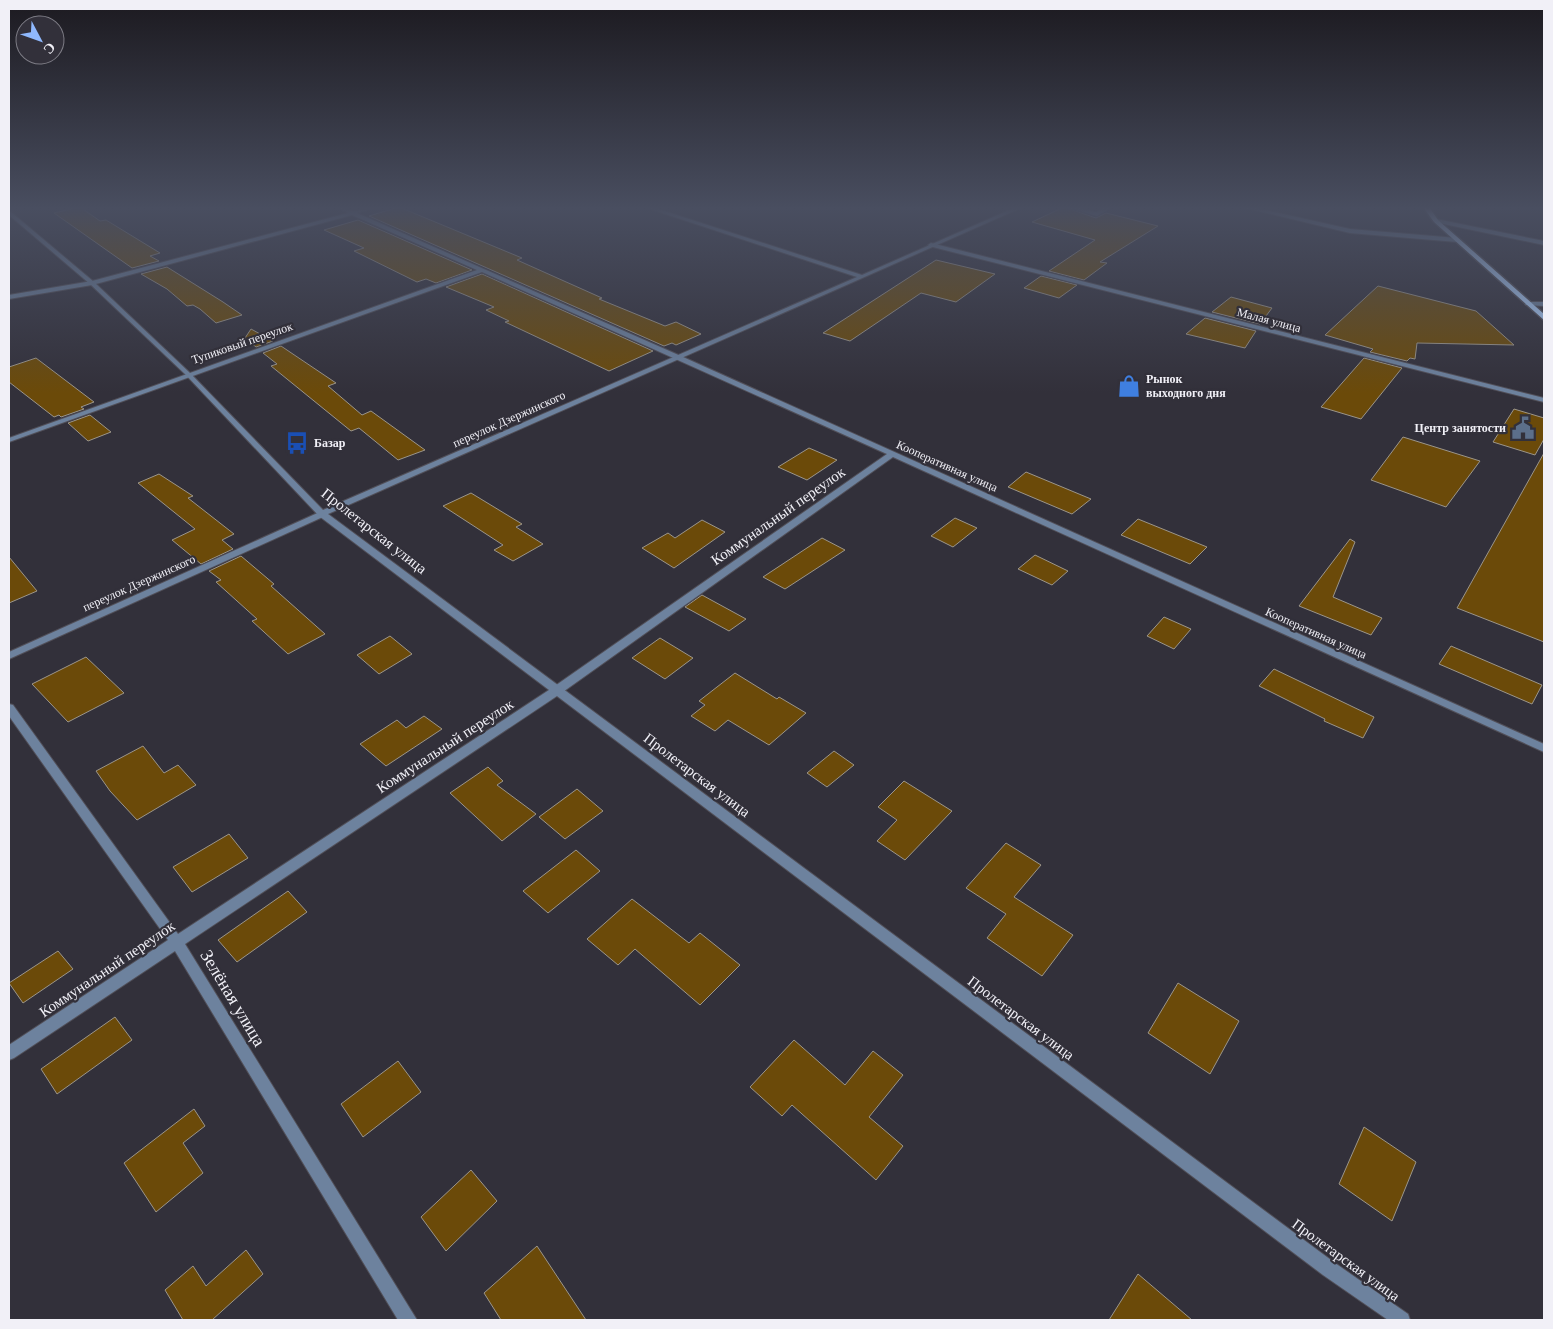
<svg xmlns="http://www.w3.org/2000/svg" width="1553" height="1329" viewBox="0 0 1553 1329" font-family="Georgia,serif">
	<rect width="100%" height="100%" fill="#32303a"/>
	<g fill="#6b4a09" stroke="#9b958a">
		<polygon points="80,207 100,221 106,220 160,253 150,256 159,261 132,268 54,213"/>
		<polygon points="399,207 522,258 517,260 602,298 599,299 665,326 676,322 701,334 676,345 672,343 664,346 369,216"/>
		<polygon points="1064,207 1096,218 1106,213 1158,226 1100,262 1107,263 1084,280 1049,271 1095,240 1032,222"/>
		<polygon points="358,220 472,270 436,283 426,279 417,282 354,251 364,248 324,230"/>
		<polygon points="936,260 995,274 956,302 921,293 850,341 823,333"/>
		<polygon points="167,267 223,302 242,315 216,323 200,309 193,305 187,306 167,289 141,274"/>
		<polygon points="482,274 653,351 609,371 505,322 509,321 486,310 494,307 446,287"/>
		<polygon points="1041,276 1077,285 1059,298 1024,288"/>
		<polygon points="1378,286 1476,311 1514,345 1417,343 1415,359 1410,358 1407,361 1370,352 1373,349 1325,335"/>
		<polygon points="1231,297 1272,308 1260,324 1212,312"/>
		<polygon points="1205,318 1256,331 1245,348 1186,334"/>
		<polygon points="251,329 273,341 256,347 245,338"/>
		<polygon points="281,346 336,383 328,386 362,415 371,411 425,450 398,460 359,428 351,431 271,366 277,364 263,353"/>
		<polygon points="36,358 94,402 81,407 84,409 61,417 59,415 54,417 9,382 9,367"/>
		<polygon points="1364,358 1402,368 1361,419 1321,407"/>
		<polygon points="1514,409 1544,418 1544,439 1535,455 1493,442"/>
		<polygon points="90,415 111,432 88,441 68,423"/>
		<polygon points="1403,437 1480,461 1446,507 1371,480"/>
		<polygon points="809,448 837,460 807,480 778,467"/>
		<polygon points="1544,453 1544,642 1457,608"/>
		<polygon points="1026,472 1091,499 1072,514 1008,487"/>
		<polygon points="159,474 193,496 188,498 234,534 222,540 233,549 201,564 172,540 195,529 138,483"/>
		<polygon points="471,493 522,524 516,527 543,544 513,561 494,550 503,545 443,506"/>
		<polygon points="955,518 977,528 953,547 931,536"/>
		<polygon points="1138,519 1207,547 1190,564 1121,535"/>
		<polygon points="702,520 725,532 674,568 642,548 668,533 675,538"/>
		<polygon points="822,538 845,550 785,589 763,577"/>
		<polygon points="1350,539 1355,542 1333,597 1382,618 1371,635 1299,606"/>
		<polygon points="1035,555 1068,571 1052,585 1018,569"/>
		<polygon points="241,556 274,584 271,586 325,634 288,654 252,621 257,619 216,582 221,580 209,571"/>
		<polygon points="9,557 37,591 9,603"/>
		<polygon points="702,595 746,619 729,631 685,607"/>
		<polygon points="1164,617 1191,629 1174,649 1147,636"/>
		<polygon points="390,636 412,654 379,674 357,655"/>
		<polygon points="660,638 693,658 665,679 632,658"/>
		<polygon points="1451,646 1542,685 1532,704 1439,664"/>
		<polygon points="86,657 124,693 68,722 32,684"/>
		<polygon points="1274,669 1374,717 1363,738 1324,721 1325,719 1259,686"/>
		<polygon points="735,673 777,699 779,697 806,713 769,745 728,720 715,731 691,716 705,705 699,701"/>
		<polygon points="424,716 442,729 386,766 360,744 397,720 406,728"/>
		<polygon points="143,746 164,773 178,765 196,785 137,820 110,791 96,771"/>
		<polygon points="834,751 854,765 827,787 807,773"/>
		<polygon points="488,767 503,781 497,785 536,814 502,841 450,793"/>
		<polygon points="904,781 952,811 905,860 877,841 897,820 878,807"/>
		<polygon points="577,789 603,811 565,839 539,817"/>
		<polygon points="229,834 248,858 192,892 173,867"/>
		<polygon points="1006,843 1041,865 1014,897 1073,935 1042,976 987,938 1006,914 966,888"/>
		<polygon points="576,850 600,871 548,913 523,891"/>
		<polygon points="288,891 307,912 237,962 218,940"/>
		<polygon points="632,899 689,943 700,933 740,965 700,1005 635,949 618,965 587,939"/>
		<polygon points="58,951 73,969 23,1003 9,983"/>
		<polygon points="1178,983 1239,1021 1210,1074 1148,1033"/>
		<polygon points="115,1017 132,1040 57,1094 41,1069"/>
		<polygon points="794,1040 845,1085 873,1051 903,1075 869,1117 903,1146 876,1180 792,1105 782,1116 750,1087"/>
		<polygon points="398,1061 421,1092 363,1137 341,1104"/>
		<polygon points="194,1109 205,1126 183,1143 203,1173 156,1212 124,1163"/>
		<polygon points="1364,1127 1416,1162 1392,1221 1339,1184"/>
		<polygon points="471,1170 497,1201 446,1251 421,1217"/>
		<polygon points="537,1246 586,1320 501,1320 484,1293"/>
		<polygon points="246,1250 263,1274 212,1320 183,1320 165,1290 193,1266 206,1286"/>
		<polygon points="1138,1274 1192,1320 1109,1320"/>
	</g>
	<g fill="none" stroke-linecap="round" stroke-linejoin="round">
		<defs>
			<g id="minor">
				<path d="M337,207C343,207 347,211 353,211C359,212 370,207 377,207L357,213L683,357L1544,744V752L893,457L560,694L185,944L417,1320H398L175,951L14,1058L9,1060V1045L168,940L9,716V704L13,705L178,934L552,688L887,454L482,272L9,442V438L477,270L352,215L92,285L9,299V295L92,281L348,213Z"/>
				<polygon points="1066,207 1076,207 1096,212 1106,207 1112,207 1097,216"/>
				<polygon points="1242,207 1252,207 1350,229 1457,238 1460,240 1457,242 1350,233"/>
				<polygon points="1436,219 1544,241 1544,245 1434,222 1434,220"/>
				<polygon points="931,243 1544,398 1544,402 929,246 928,245"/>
				<polygon points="1528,302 1544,302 1544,306 1526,305 1525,304"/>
				<polygon points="322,511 326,514 325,516 9,659 9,652"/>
			</g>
			<polygon id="tertiary" points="644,207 652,207 862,275 1016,207 1023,207 328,514 1335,1263 1408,1314 1410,1320 1388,1320 1323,1275 319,516 186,375 90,284 9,215 9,212 11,212 94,282 190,373 323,510 857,277"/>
			<polygon id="primary" points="1423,207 1429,207 1438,220 1544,314 1544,320 1434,222"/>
		</defs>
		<use href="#minor" stroke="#514f58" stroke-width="2"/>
		<use href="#tertiary" stroke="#514f58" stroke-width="2"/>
		<use href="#primary" stroke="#514f58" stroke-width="3"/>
		<use href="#minor" fill="#6d829e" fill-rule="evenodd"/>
		<use href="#tertiary" fill="#6d829e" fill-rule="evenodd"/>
		<use href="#primary" fill="#aed2ff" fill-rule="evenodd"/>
	</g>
	<linearGradient id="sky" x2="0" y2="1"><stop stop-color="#1c1a20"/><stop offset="0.53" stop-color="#494e60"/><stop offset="1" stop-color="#494e60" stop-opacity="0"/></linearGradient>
	<rect width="1553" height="393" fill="url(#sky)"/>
	<defs>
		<symbol id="shop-bare" viewBox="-9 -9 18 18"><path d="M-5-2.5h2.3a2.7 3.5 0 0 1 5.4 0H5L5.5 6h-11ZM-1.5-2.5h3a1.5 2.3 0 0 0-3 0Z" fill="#3f7fe0" stroke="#32303a" stroke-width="2.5" paint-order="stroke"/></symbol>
		<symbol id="civic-bare" viewBox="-9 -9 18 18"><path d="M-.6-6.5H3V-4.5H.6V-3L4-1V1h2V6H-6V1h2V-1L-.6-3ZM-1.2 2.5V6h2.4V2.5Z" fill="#5c6f8a" stroke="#32303a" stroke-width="2.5" paint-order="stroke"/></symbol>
		<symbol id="bus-bare" viewBox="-9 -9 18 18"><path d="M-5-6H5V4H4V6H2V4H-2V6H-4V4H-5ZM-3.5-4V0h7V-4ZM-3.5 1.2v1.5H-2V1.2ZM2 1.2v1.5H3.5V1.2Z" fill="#1a4fb4" stroke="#32303a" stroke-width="2.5" paint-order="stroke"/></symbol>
	</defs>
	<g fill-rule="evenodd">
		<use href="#shop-bare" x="1113" y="370" width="32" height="32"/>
		<use href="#civic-bare" x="1507" y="412" width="32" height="32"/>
		<use href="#bus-bare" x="281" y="427" width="32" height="32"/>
	</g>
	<g text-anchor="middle" stroke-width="4.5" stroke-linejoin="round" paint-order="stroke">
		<g font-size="12" fill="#f1f0f7" stroke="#32303a">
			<text transform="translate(1269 320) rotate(15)" y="4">Малая улица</text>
			<text transform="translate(242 343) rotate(-19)" y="4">Тупиковый переулок</text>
			<text transform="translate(509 419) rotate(-24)" y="4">переулок Дзержинского</text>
			<text transform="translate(947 466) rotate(24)" y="4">Кооперативная улица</text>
			<text transform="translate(139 583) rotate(-24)" y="4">переулок Дзержинского</text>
			<text transform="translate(1316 633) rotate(24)" y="4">Кооперативная улица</text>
		</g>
		<g font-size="12" font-weight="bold" fill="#f1f0f7" stroke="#32303a" text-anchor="start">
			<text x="1146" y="383">Рынок<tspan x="1146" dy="14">выходного дня</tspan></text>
			<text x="1506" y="432" text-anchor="end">Центр занятости</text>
			<text x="314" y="447">Базар</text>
		</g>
		<g font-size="15" fill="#f1f0f7" stroke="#32303a">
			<text transform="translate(778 516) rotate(-35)" y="5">Коммунальный переулок</text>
			<text transform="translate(374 531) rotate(38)" y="5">Пролетарская улица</text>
			<text transform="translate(445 746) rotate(-33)" y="5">Коммунальный переулок</text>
			<text transform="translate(697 775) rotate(37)" y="5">Пролетарская улица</text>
			<text transform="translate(107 969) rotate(-34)" y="5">Коммунальный переулок</text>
			<text transform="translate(1021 1018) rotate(37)" y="5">Пролетарская улица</text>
			<text transform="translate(1346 1260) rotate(36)" y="5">Пролетарская улица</text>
		</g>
		<g font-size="18" fill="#f1f0f7" stroke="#32303a">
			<text transform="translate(233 998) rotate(59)" y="6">Зелёная улица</text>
		</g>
	</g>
	<rect width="1553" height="1329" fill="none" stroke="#f1f0f7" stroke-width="20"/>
	<g transform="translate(40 40) rotate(131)"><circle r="24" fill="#32303a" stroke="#7e7d86"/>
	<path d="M0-4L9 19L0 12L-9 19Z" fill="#8fb8fd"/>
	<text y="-8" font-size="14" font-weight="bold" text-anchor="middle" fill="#f1f0f7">С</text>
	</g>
</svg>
